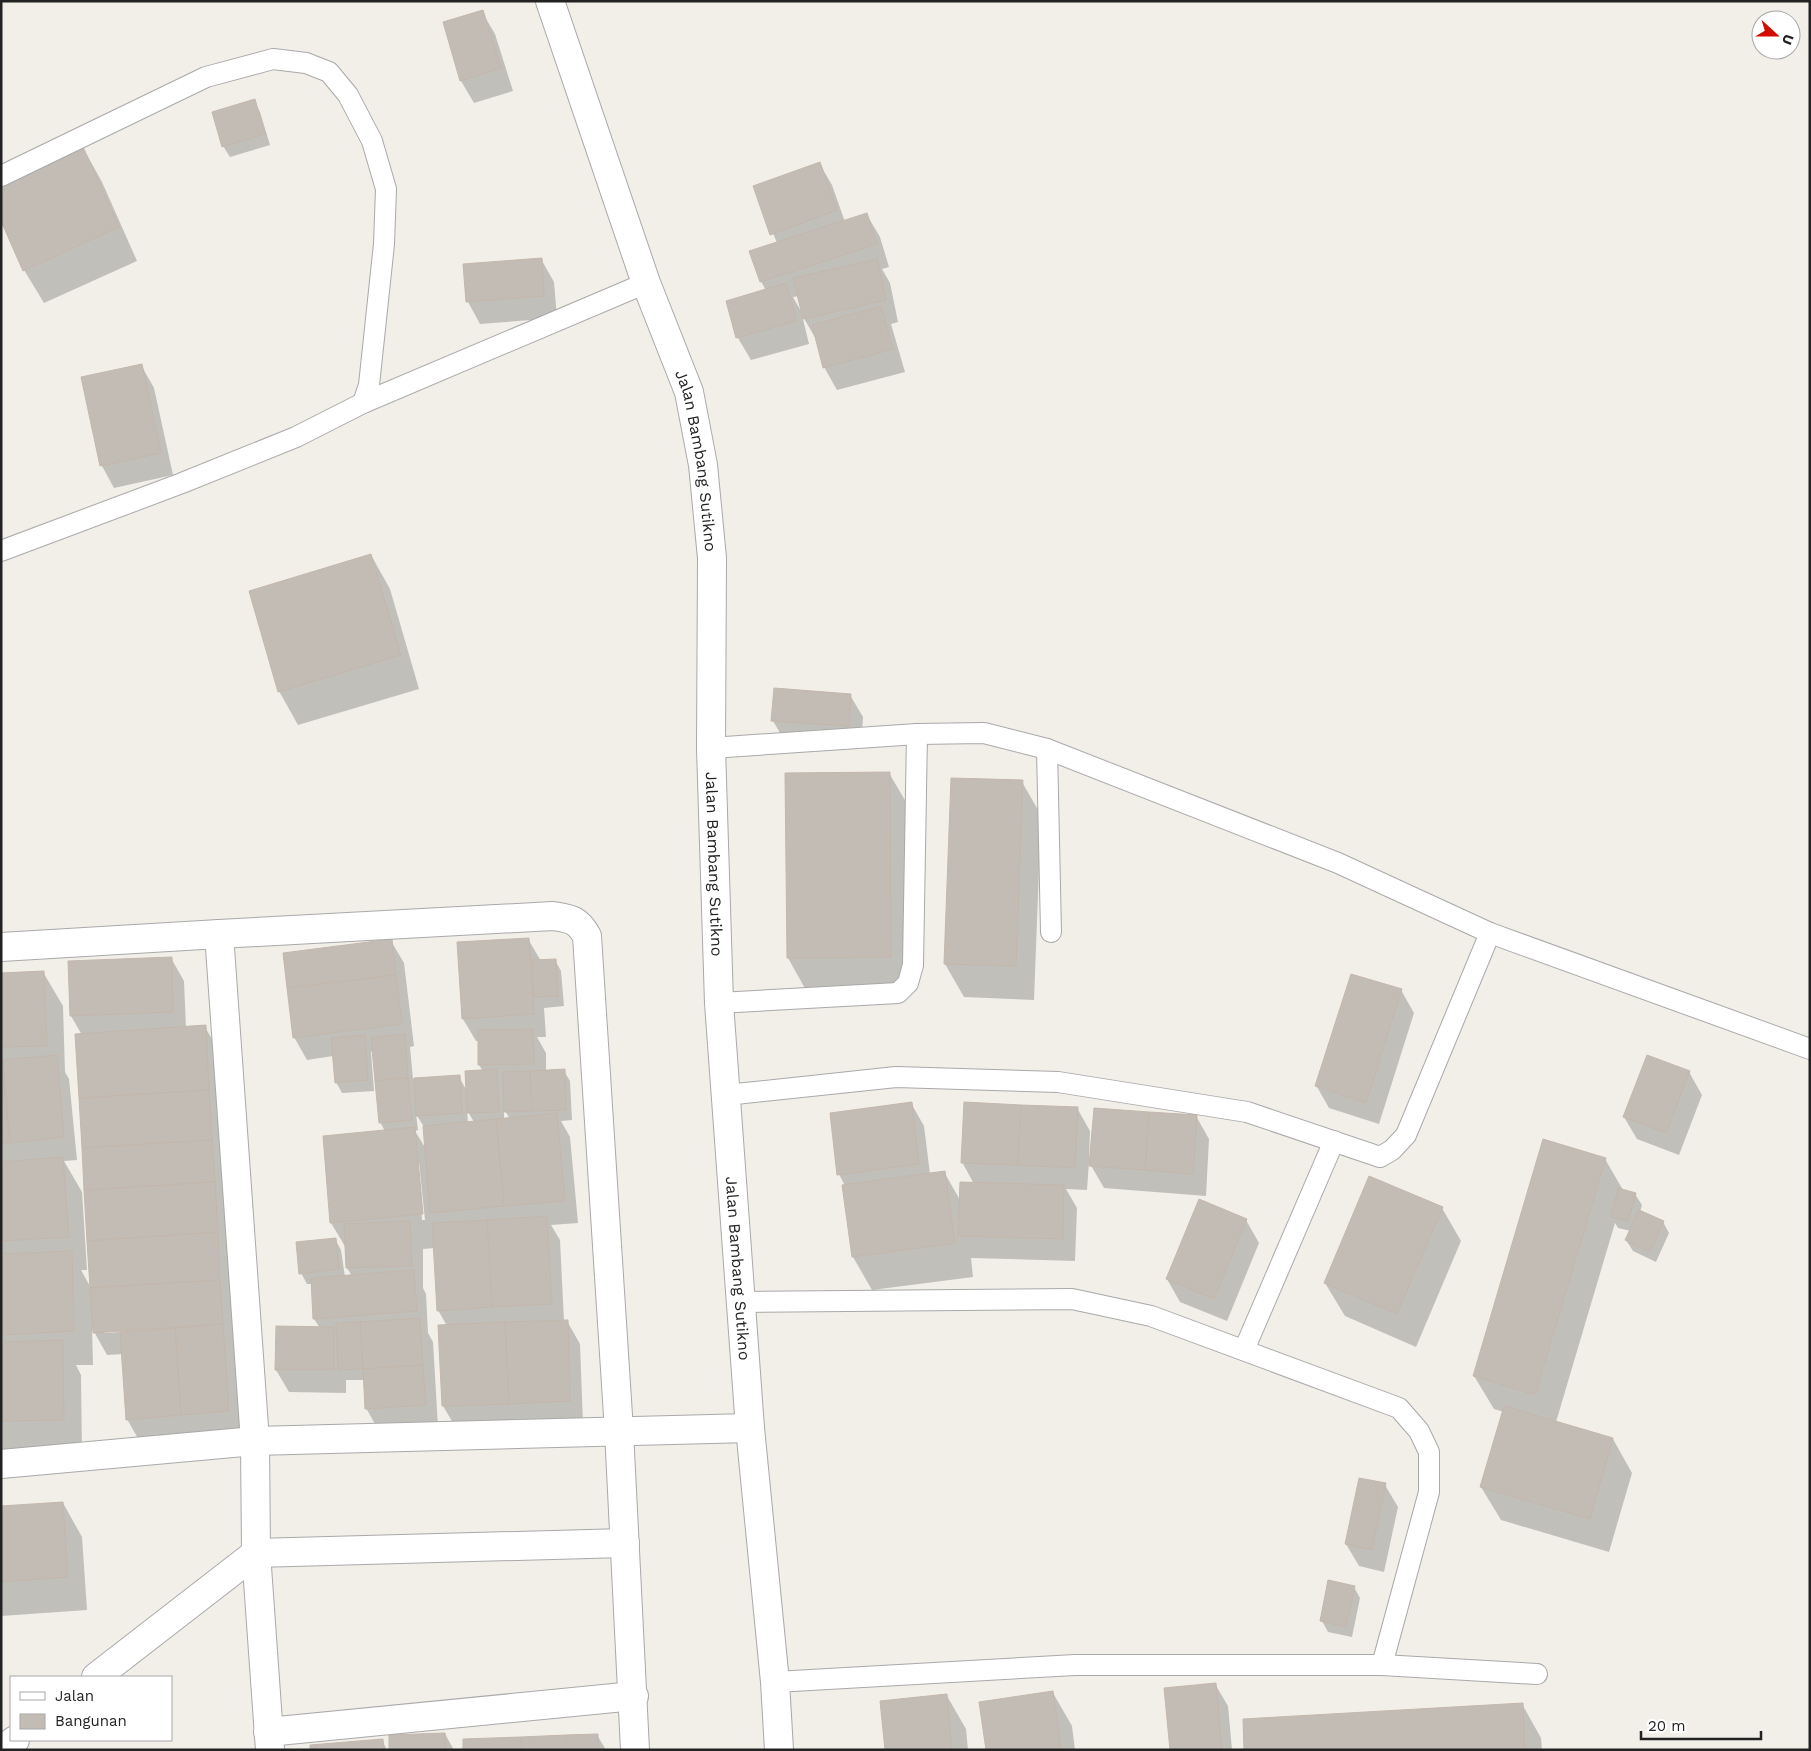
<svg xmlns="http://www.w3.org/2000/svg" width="1811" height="1751" viewBox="0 0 1811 1751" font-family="'Work Sans',sans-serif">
	<rect width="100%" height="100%" fill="#f2efe9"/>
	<g fill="#0003" fill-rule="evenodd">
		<polygon points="482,12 495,34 513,91 474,103 461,81"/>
		<polygon points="254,101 260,112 270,145 230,157 223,146"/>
		<polygon points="83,148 102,182 137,261 44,303 24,270"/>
		<path d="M819,163L832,185L845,222L867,215L880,237L889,267L882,269L890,283L898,322L891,324L905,372L837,390L824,367L817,341L802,315L809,344L751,360L738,338L728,302L766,291L761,281L777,243L754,186ZM799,296L802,313L793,297Z"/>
		<polygon points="541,259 554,282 557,318 480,324 468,302 465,265"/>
		<polygon points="141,365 154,388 173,475 114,488 102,466 83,378"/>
		<polygon points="371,555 390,589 419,689 298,725 279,691"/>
		<polygon points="850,695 863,717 861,748 786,743 773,721"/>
		<polygon points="889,773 909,807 910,990 807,992 788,958 787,775"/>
		<polygon points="1022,782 1041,815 1034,1000 964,997 945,964"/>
		<path d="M528,939L541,961L555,960L561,971L564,1006L544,1008L546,1037H537L546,1053V1071H564L570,1081L572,1120L561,1121L570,1137L578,1223L551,1225L560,1240L564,1321H567L580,1344L583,1424L456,1428L443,1406L447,1326L438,1310L435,1248L423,1249V1288L426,1294L428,1333L433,1342L438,1427L379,1431L366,1408L365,1380H346V1393L289,1392L276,1370L320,1328L314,1319L312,1284H307L301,1273L335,1239L341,1250L345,1277L352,1276L347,1268L346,1248L331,1223L385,1131L380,1122L373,1051L371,1052L374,1091L342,1093L336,1082L333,1056L307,1060L294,1037L391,941L404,963L414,1046L410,1047L413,1079L459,1077L467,1091L483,1071L479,1065V1041H476L463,1019ZM504,1109L510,1119H504ZM467,1110L474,1122L468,1123ZM416,1114L424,1127L426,1149L415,1131L418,1130ZM417,1162H419L425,1220H422Z"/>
		<path d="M171,958L184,981L186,1028L205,1027L224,1060L241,1434L140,1442L127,1419L123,1354L107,1355L92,1328L93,1365H76L81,1375L82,1453L1,1454V974L43,972L63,1006L65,1072L69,1079L77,1160L64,1161L82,1192L87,1270H81L91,1288L82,1035L71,1016ZM153,1327V1330L104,1333V1331Z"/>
		<polygon points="1401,990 1414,1013 1379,1124 1329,1108 1316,1085"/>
		<polygon points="1689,1072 1702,1095 1679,1155 1637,1139 1624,1117"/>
		<polygon points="911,1103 924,1126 930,1174 944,1172 960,1200 974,1184 962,1162 1077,1108 1090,1131 1089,1160 1196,1116 1209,1139 1206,1196 1104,1188 1089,1162 1087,1190 1066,1189 1077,1208 1075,1261 971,1258 973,1277 872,1290 853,1257 845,1186 839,1174"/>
		<polygon points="1605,1159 1623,1190 1635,1194 1642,1205 1640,1212 1663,1222 1669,1233 1656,1262 1633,1251 1626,1240 1631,1231 1618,1228 1615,1223 1556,1422 1613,1439 1632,1473 1609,1552 1501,1520 1481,1487 1504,1412 1494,1409 1474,1376"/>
		<polygon points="1442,1208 1461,1241 1416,1347 1345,1316 1325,1283"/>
		<polygon points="1246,1220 1259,1243 1227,1321 1180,1302 1167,1279"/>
		<polygon points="1385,1485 1398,1507 1384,1572 1359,1566 1346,1544"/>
		<polygon points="63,1503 82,1537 87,1610 1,1616 1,1507"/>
		<polygon points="1354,1587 1360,1598 1352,1637 1328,1632 1322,1621"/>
		<polygon points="1215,1684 1228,1706 1232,1750 1171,1750"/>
		<polygon points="1053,1693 1072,1726 1075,1750 987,1750"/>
		<polygon points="947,1696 966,1729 968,1750 886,1750"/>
		<polygon points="1522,1704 1541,1738 1542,1750 1246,1750"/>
		<polygon points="445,1734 454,1750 390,1750"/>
		<polygon points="597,1735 606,1750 465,1750"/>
		<polygon points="382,1740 387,1750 311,1750"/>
	</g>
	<g fill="#c3bcb5" stroke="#c4b7ab">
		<polygon points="483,10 501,68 460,81 443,22"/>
		<polygon points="255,99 265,134 222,147 212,112"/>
		<polygon points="83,147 119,227 23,271 1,221 1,184"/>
		<polygon points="820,162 837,210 770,235 753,186"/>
		<polygon points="867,213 877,244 760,282 749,251"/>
		<polygon points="542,258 544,296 466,302 463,264"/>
		<polygon points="877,259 886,300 803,319 793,278"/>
		<polygon points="786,283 797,321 736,338 726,301"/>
		<polygon points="881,306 893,349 823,368 812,325"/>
		<polygon points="142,364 161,453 100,466 81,377"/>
		<polygon points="371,554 401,655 278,692 249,591"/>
		<polygon points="774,688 851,694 849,726 771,721"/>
		<polygon points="890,772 891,957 787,958 785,773"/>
		<polygon points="951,778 1023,780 1016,966 944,964"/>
		<polygon points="529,938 534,1014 462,1019 457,942"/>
		<polygon points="392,939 396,975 287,988 283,953"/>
		<polygon points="172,957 173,1012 70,1016 68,961"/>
		<polygon points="556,959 558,996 534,997 532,960"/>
		<polygon points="44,971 47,1046 1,1047 1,973"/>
		<polygon points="1351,974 1402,989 1366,1103 1315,1086"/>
		<polygon points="396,975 402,1024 293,1038 287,988"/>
		<polygon points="206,1025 209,1090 79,1098 75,1034"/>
		<polygon points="533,1029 534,1064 478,1065 478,1030"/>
		<polygon points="405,1034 408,1078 375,1081 371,1038"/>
		<polygon points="365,1035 368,1080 335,1083 331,1038"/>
		<polygon points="57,1055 64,1137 10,1143 3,1060"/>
		<polygon points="1647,1055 1690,1071 1666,1133 1623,1117"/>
		<polygon points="1,1060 10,1143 1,1143"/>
		<polygon points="497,1069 499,1112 467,1113 465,1071"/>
		<polygon points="565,1069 566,1110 532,1111 530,1071"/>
		<polygon points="530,1071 532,1111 504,1112 503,1072"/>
		<polygon points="460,1075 462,1113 416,1116 414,1078"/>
		<polygon points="408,1078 412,1120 379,1123 375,1081"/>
		<polygon points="209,1090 212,1140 82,1148 79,1098"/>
		<polygon points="912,1102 919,1164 837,1175 830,1113"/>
		<polygon points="964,1102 1021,1105 1018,1165 961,1163"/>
		<polygon points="1021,1105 1078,1107 1075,1168 1018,1165"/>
		<polygon points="1094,1108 1149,1112 1145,1170 1089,1166"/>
		<polygon points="1149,1112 1197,1115 1193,1174 1145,1170"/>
		<polygon points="557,1113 565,1201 504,1206 496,1119"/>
		<polygon points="496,1119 504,1206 430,1213 423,1126"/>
		<polygon points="415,1127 423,1214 330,1223 323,1136"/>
		<polygon points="1543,1139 1606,1158 1535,1395 1473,1376"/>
		<polygon points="212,1140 215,1182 84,1190 82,1148"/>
		<polygon points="63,1157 69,1237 1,1241 1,1162"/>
		<polygon points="945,1171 955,1243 852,1257 842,1185"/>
		<polygon points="1369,1176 1443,1207 1397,1314 1324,1283"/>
		<polygon points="215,1182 218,1232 87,1241 84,1190"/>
		<polygon points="960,1182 1064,1185 1063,1239 958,1236"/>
		<polygon points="1618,1188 1636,1193 1628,1221 1611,1217"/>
		<polygon points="1199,1199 1247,1219 1214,1299 1166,1279"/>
		<polygon points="1639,1210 1664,1221 1650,1252 1625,1240"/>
		<polygon points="547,1216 552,1304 492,1307 487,1220"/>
		<polygon points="487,1220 492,1307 437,1311 432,1223"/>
		<polygon points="410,1221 412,1266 346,1268 344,1224"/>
		<polygon points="218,1232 220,1280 90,1288 87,1241"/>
		<polygon points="336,1238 339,1269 299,1274 296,1242"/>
		<polygon points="72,1251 74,1331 1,1335 1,1254"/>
		<polygon points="414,1270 417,1311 313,1319 311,1278"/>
		<polygon points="220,1280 223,1324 93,1333 90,1288"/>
		<polygon points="420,1318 423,1365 363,1369 360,1322"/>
		<polygon points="568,1320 570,1401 509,1404 505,1322"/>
		<polygon points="360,1322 363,1369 338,1370 336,1323"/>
		<polygon points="505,1322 509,1404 442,1406 438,1325"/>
		<polygon points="223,1324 229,1411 181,1415 175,1328"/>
		<polygon points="276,1326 334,1327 334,1370 275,1370"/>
		<polygon points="175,1328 181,1415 126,1420 120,1332"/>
		<polygon points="63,1340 64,1420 1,1421 1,1342"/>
		<polygon points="423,1365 426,1405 365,1409 363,1369"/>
		<polygon points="1504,1406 1613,1438 1590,1519 1480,1487"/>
		<polygon points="1359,1478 1386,1483 1372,1550 1345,1544"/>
		<polygon points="63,1502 68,1577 1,1582 1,1506"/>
		<polygon points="1328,1580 1355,1586 1346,1627 1320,1621"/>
		<polygon points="1216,1683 1222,1750 1170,1750 1164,1688"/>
		<polygon points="1053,1691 1061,1750 986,1750 979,1702"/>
		<polygon points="947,1694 952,1750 885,1750 880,1701"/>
		<polygon points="1523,1703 1525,1750 1244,1750 1243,1719"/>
		<polygon points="445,1733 446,1750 389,1750 389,1735"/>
		<polygon points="598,1734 598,1750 566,1750 566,1735"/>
		<polygon points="566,1735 566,1750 522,1750 521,1737"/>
		<polygon points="521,1737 522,1750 463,1750 463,1739"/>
		<polygon points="383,1739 384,1750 310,1750 310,1745"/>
	</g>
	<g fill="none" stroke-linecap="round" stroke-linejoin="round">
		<defs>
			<g id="service">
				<polyline points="1,176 206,77 273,59 306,63 329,72 348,95 372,141 386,189 384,244 369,385 363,403"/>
				<polyline points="1,551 182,483 296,437 363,403 646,283"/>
				<polyline points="711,748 917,734 984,733 1047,749 1338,863 1490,933 1810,1049"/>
				<polyline points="1047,749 1051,932"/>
				<polyline points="719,1003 898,993 908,983 913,965 917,734"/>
				<polyline points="726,1095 896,1077 1058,1082 1247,1112 1380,1157 1392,1150 1406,1135 1490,933"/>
				<polyline points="742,1302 1072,1299 1151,1316 1399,1408 1419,1431 1429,1452 1429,1492 1382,1665"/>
				<polyline points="1244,1350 1334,1141"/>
				<polyline points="775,1682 1075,1665 1382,1665 1537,1674"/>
			</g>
			<g id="minor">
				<polyline points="1,947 219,934"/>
				<polyline points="1,1464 255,1441 750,1428"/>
				<polyline points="96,1677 256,1553 625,1543"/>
				<polyline points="268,1732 634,1696"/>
				<polyline points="2,1750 15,1740"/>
				<path d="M270,1750L256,1553L255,1441L219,934L553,916C571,919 577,919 587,936L619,1431L635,1750"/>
			</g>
			<g id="tertiary">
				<path id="s1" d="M550,1L646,283L689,392L703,465L712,558L711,748L719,1003L750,1428L775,1682L779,1750"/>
			</g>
		</defs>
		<use href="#service" stroke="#a9a9a9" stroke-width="22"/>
		<use href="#minor" stroke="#a9a9a9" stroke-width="30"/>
		<use href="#tertiary" stroke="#a9a9a9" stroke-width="30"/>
		<use href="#service" stroke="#fff" stroke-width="20"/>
		<use href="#minor" stroke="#fff" stroke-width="28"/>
		<use href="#tertiary" stroke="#fff" stroke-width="28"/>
	</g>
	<g text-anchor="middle" stroke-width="4" stroke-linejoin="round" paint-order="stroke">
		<g font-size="16" fill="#222" stroke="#fff">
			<text dy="6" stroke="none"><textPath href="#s1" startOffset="484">Jalan Bambang Sutikno</textPath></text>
			<text dy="6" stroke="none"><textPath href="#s1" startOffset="889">Jalan Bambang Sutikno</textPath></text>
			<text dy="6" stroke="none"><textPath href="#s1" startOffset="1294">Jalan Bambang Sutikno</textPath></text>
		</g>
	</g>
	<rect width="1811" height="1751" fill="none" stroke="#222222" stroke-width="5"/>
	<rect x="10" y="1676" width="162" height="65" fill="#ffffff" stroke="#a7a7a7"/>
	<rect x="20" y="1692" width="25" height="8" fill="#ffffff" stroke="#a7a7a7"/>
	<text x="55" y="1701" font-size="15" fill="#222222">Jalan</text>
	<rect x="20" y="1714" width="25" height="15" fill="#c3bcb5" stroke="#a7a7a7"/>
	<text x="55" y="1726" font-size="15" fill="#222222">Bangunan</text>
	<g transform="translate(1776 35) rotate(111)"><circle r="24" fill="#ffffff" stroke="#a7a7a7"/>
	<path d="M0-4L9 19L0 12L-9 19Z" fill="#d30c01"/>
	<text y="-8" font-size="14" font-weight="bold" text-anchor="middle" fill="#222222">U</text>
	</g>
	<path d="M1641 1731v8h120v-8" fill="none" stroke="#222222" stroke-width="2.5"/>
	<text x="1648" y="1731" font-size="15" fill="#222222" stroke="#ffffff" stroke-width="4" paint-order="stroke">20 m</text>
</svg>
